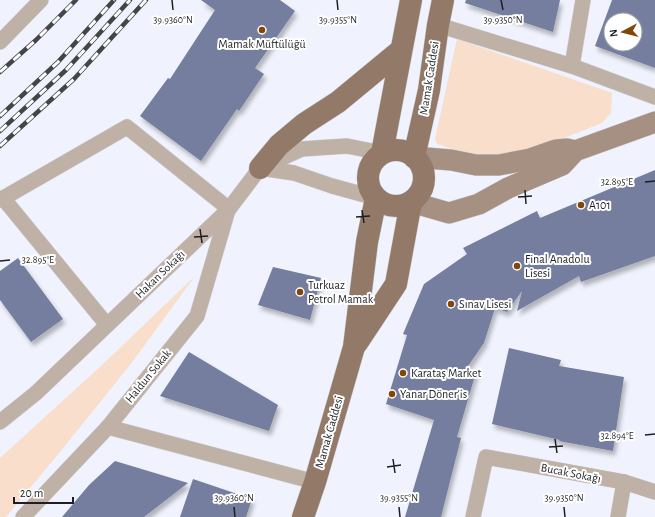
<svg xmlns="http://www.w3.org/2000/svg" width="655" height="517" viewBox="0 0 655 517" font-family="'Alegreya Sans',sans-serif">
	<defs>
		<filter id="shadow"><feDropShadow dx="2.5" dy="4.5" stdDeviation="2" flood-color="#0004"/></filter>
	</defs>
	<rect width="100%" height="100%" fill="#f0f3fd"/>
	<g fill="#f8decb">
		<polygon points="457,39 612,93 611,113 602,123 524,154 482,158 437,144 435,139"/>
		<polygon points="195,276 130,365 68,442 6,517 0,517 0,458 101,366"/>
	</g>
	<g fill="#747e9e" fill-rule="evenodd" filter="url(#shadow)">
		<polygon points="201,0 280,0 295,11 255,68 264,74 239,111 237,109 201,161 140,116 168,78 170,79 215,10"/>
		<polygon points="466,0 560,0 553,32 465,3"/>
		<path d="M612,0H655V68L595,46ZM611,20H635V44H611Z"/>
		<polygon points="655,170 655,256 581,282 579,276 517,311 522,291 507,312 495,308 484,343 466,369 476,372 457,437 461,438 441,517 405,517 434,420 386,404 407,335 403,334 424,284 467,254 463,248 537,211 540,218"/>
		<polygon points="18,258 63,319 31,342 0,300 0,271"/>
		<polygon points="273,267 321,278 310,320 258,305"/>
		<polygon points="509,348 561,360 559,366 624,377 613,451 559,441 560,440 492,424"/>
		<polygon points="189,352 278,405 269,431 160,396"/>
		<polygon points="115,461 188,483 144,517 62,517 89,485"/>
		<polygon points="193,479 252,499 246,517 180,517"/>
	</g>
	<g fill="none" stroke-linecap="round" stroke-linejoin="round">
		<defs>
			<g id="street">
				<polyline points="438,25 572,66 655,97"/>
				<polyline points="0,42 41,0"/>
				<polyline points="572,66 583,0"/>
				<polyline points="260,168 294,173 332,186 376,198"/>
				<polyline points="3,198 107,325"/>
				<polyline points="0,200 127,127 229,209"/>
				<polyline points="0,422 36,393 229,209 260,168 302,149 316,148 347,146 382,153"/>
				<polyline points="108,427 315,482"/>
				<polyline points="23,517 108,427 197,316 228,210"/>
				<polyline points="473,517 486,457 624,482 655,492"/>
				<polyline points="618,517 624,482"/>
			</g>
			<g id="secondary">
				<polyline points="414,157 451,160 476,165 499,165 530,159 556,150 567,149 575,151"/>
				<polyline points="411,202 449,213 479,204 508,188 562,165 575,151 655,122"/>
			</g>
			<g id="primary">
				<circle cx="396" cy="178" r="28"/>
				<polyline points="382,153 411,0"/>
				<polyline points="414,157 429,90 438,25 443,0"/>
				<polyline points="260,168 279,145 304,124 338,102 401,50"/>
				<polyline points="357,343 396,284 411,202"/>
				<polyline points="303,517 315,482 354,347 367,242 376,198"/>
			</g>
		</defs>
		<use href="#street" stroke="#ced1da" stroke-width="16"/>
		<use href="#secondary" stroke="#ced1da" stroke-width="22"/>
		<use href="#primary" stroke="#ced1da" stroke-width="23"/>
		<use href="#street" stroke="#c0b1a7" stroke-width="15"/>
		<use href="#secondary" stroke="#a69081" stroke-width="21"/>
		<use href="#primary" stroke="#937967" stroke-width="22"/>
		<defs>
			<g id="rail">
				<polyline points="0,72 36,40 76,0"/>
				<polyline points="0,116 58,62 114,0"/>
				<polyline points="0,131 66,70 130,0"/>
				<polyline points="0,146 74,79 146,0"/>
			</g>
		</defs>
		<use href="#rail" stroke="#434549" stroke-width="4.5"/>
		<use href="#rail" stroke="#fff" stroke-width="3" stroke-dasharray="9" stroke-linecap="butt"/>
	</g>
	<path fill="none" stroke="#1d1f22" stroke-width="1.5" d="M172,0L173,10M337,0L338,10M501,0L503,10M645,182L655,181M525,190L526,204M518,197L532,196M362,210L364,223M356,217L370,216M200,229L202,243M194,237L208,236M0,261L10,260M645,435L655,434M555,439L557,453M549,447L563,446M393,459L395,473M387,467L401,465M234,507L235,517M399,507L400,517M564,507L565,517"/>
	<g fill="#844606" stroke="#fff" stroke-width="1.5">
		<circle cx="262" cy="30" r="4"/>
		<circle cx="581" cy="205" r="4"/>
		<circle cx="517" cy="266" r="4"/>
		<circle cx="300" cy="292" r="4"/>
		<circle cx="451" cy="304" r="4"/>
		<circle cx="403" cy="373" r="4"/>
		<circle cx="392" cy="394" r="4"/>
	</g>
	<g text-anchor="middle" stroke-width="4" stroke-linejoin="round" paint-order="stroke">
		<g font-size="12" fill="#1d1f22" stroke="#fff" text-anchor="start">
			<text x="262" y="48" text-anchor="middle">Mamak Müftülüğü</text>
			<text x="589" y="209">A101</text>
			<text x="525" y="263">Final Anadolu<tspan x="525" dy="14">Lisesi</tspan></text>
			<text x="308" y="289">Turkuaz<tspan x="308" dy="14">Petrol Mamak</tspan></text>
			<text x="459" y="308">Sınav Lisesi</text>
			<text x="411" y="377">Karataş Market</text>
			<text x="400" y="398">Yanar Döner'is</text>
		</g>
		<g font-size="12" fill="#1d1f22" stroke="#fff">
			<text transform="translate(429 78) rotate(-81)" y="4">Mamak Caddesi</text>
			<text transform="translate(160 274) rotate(-44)" y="4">Hakan Sokağı</text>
			<text transform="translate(148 376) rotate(-51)" y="4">Haldun Sokak</text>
			<text transform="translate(329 432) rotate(-74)" y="4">Mamak Caddesi</text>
			<text transform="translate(571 473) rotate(11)" y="4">Bucak Sokağı</text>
		</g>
	</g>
	<g font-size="10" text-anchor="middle" fill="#1d1f22" stroke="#fff" stroke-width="4" stroke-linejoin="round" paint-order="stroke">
		<text x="173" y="23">39.9360°N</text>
		<text x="338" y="23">39.9355°N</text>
		<text x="503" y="23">39.9350°N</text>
		<text x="617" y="185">32.895°E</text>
		<text x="38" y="263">32.895°E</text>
		<text x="617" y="439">32.894°E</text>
		<text x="234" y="501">39.9360°N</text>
		<text x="399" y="501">39.9355°N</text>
		<text x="564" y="501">39.9350°N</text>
	</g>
	<g transform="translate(623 32) rotate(263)"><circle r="19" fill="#ffffff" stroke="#a5a5a7"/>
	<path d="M0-3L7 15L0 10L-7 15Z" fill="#844606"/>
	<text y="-6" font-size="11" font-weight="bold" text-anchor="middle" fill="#1d1f22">N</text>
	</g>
	<path d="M14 497v6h59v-6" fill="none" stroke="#1d1f22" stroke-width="2"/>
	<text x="20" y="497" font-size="12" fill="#1d1f22" stroke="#ffffff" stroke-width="3" paint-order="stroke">20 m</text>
</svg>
